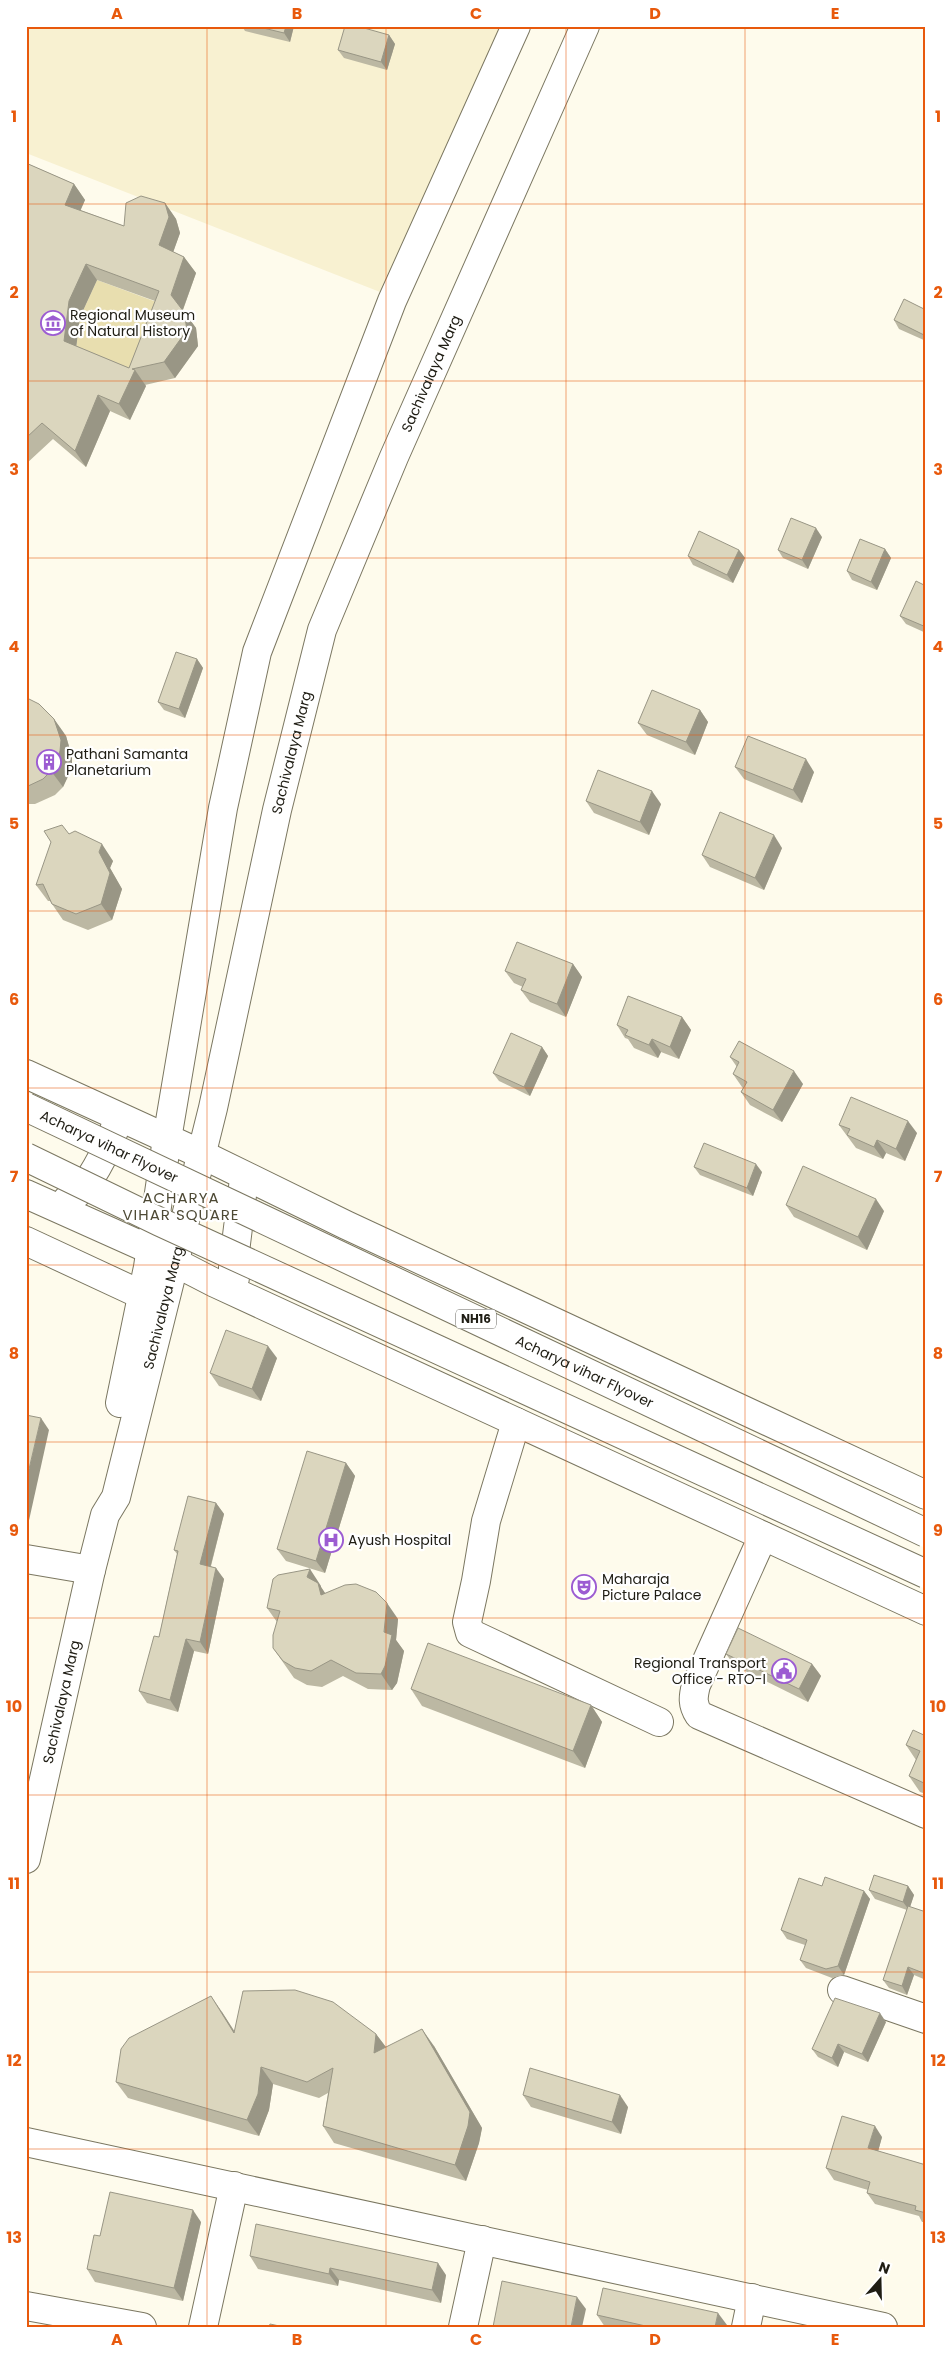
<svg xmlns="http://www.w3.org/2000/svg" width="952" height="2353" viewBox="0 0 952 2353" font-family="Poppins,sans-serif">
	<rect width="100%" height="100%" fill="#fefbec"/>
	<polygon fill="#f8f1d1" points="26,26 505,26 380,292 26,153"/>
	<polygon fill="#e8deaf" points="97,280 170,307 140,384 75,357 80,317"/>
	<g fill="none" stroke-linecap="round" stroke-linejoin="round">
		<defs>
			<g id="minor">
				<polyline points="26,1074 201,1154 346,1225 926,1495"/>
				<polyline points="26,1194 151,1250 215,1283 926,1611"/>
				<path d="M67,1200C88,1192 109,1146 116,1125"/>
				<polyline points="26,1241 142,1295"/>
				<polyline points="235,1278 233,1268 243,1187"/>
				<polyline points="516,1422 486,1521 476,1581 467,1622 470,1633 659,1722"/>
				<path d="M763,1536L696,1685C693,1697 692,1704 699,1715L926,1814"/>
				<polyline points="26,1559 91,1570"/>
				<polyline points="842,1990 926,2019"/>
				<polyline points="26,2142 883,2327"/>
				<polyline points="26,2306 142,2327"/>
				<polyline points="203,2327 234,2186"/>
				<polyline points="463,2327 482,2240"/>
				<polyline points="746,2327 752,2298"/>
			</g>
			<g id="major">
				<polyline points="120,1403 148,1267 167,1139 223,808 257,652 392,301 516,26"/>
				<path id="s1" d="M26,1859L91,1570L105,1515L116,1497L213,1108L277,810L322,630L394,457L585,26"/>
			</g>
		</defs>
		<use href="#minor" stroke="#7b7761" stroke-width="30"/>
		<use href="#major" stroke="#7b7761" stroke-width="30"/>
		<use href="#minor" stroke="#fff" stroke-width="28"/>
		<use href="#major" stroke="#fff" stroke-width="28"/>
		<defs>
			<g id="highway-bridge">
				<path id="s2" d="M26,1107L926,1533"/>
				<polyline points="26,1157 160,1222 926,1574"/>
			</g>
		</defs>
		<use href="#highway-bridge" stroke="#7b7761" stroke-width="30" stroke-linecap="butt"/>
		<use href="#highway-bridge" stroke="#fff" stroke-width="28"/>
	</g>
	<g fill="#bcb8a3" fill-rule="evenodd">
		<polygon points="242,26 294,26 290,42 245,31"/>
		<polygon points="389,35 395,44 387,70 344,58 338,50"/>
		<path d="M26,163L74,184L85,200L80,210L124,226L165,203L176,219L180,233L173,252L184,257L196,273L183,310L196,328L198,346L175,378L145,385L146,386L130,420L110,411L86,467L53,439L26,464ZM97,280L155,301L129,368L76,346L80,317Z"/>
		<polygon points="926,310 926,341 899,329 894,320"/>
		<polygon points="822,537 808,569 783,558 778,550"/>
		<polygon points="885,549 891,558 877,590 852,580 847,571"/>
		<polygon points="739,550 745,558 733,583 693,565 688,556"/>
		<polygon points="926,586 926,633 906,624 900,616"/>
		<polygon points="197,659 203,668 185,718 164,710 158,702"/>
		<polygon points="26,699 54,719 66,736 72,757 72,768 63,787 55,795 35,804 26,804"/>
		<polygon points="700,710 708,722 695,755 647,735 638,723"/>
		<polygon points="735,767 814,772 802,803 744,779"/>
		<polygon points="586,801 661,804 649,835 594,813"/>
		<polygon points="69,834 113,861 110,868 122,889 112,920 88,930 63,920 50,901 48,901 36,885"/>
		<polygon points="782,848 764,890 710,867 702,855"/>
		<polygon points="573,964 582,977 566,1017 530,1002 521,990 523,987 514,983 505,971"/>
		<polygon points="682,1017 691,1030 679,1059 661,1052 658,1058 634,1048 628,1039 625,1038 617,1025"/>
		<polygon points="542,1047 548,1056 530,1096 499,1081 493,1073"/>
		<polygon points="730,1057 803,1084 782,1122 750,1105 741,1092 743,1088 742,1087 733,1074 737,1067"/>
		<polygon points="839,1125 917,1133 905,1161 886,1153 883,1159 856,1148"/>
		<polygon points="694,1167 762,1172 753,1196 700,1175"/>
		<polygon points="786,1205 884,1211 867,1250 794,1217"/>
		<polygon points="277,1358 261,1401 219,1386 210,1373"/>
		<polygon points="346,1463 355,1476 325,1573 286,1561 277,1549"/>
		<polygon points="216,1503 224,1514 211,1566 224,1579 208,1654 194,1651 178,1712 147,1703 139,1691 159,1637 177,1554 174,1550"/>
		<polygon points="321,1586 321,1587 325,1593 398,1619 396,1640 404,1651 397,1683 392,1690 368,1689 343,1676 322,1687 307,1685 294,1678 273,1648 277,1622 267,1608"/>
		<polygon points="726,1654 812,1664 821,1676 808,1702 735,1666"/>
		<polygon points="411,1689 591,1705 602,1722 585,1768 422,1706"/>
		<polygon points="926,1736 926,1794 920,1792 909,1776 916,1760 906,1745"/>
		<polygon points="822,1886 864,1891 870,1899 844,1975 832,1978 806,1968 800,1960 805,1945 787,1939 781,1930"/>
		<polygon points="908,1886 914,1895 910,1907 926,1912 926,1980 914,1975 907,1995 889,1988 883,1980 907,1910 875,1899 869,1890"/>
		<polygon points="222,2012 235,2032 376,2034 386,2047 434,2046 482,2128 479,2143 466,2181 334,2143 323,2126 328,2093 319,2098 273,2084 269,2110 259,2136 128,2098 116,2082"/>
		<polygon points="886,2022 868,2062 844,2052 838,2067 818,2057 812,2049"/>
		<polygon points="523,2095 628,2107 621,2134 531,2107"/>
		<polygon points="882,2137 878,2151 926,2165 926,2222 922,2222 919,2216 875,2204 867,2193 868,2190 834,2180 826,2168"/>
		<polygon points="201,2222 183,2301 95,2282 87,2269 100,2236"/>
		<polygon points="250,2256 446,2275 441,2303 339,2280 338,2286 258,2269"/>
		<polygon points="597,2315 727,2325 726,2327 605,2327"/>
	</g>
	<g fill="#999685">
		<polygon points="286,26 294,26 290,42 284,33"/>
		<polygon points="389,35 395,44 387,70 381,62"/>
		<polygon points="74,184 85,200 76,221 65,205"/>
		<polygon points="165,203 176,219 180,233 170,261 159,245"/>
		<polygon points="184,257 196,273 182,312 171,295"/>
		<polygon points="86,264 97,280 80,317 75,357 64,341 69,301"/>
		<polygon points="184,312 196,328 198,346 175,378 164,362"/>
		<polygon points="135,370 146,386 130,420 119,404"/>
		<polygon points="98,395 110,411 86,467 75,451"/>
		<polygon points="816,528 822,537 808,569 802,560"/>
		<polygon points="885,549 891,558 877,590 871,582"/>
		<polygon points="739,550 745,558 733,583 727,575"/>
		<polygon points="197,659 203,668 185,718 179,709"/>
		<polygon points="700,710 708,722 695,755 686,742"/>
		<polygon points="54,719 66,736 72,757 72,768 63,787 51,771"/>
		<polygon points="806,759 814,772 802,803 793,790"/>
		<polygon points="652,791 661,804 649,835 640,822"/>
		<polygon points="774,835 782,848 764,890 755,878"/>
		<polygon points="102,844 113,861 110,868 122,889 112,920 101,904 99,852"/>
		<polygon points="573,964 582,977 566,1017 557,1004"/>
		<polygon points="682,1017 691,1030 679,1059 670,1047"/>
		<polygon points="652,1039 661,1052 658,1058 649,1045"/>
		<polygon points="542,1047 548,1056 530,1096 524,1087"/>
		<polygon points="794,1071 803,1084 782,1122 773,1110"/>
		<polygon points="908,1121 917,1133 905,1161 896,1149"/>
		<polygon points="877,1140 886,1153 883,1159 874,1147"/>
		<polygon points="756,1164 762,1172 753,1196 747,1188"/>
		<polygon points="876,1199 884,1211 867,1250 858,1237"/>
		<polygon points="268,1346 277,1358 261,1401 252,1389"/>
		<polygon points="41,1418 49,1430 26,1534 26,1482"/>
		<polygon points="346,1463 355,1476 325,1573 316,1561"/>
		<polygon points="216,1503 224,1514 208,1576 200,1564"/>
		<polygon points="216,1568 224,1579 208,1654 200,1642"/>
		<polygon points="310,1569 321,1586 321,1587 329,1599 321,1595 307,1577"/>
		<polygon points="387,1603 398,1619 396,1640 404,1651 397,1683 392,1690 381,1674"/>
		<polygon points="186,1639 194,1651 178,1712 170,1700"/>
		<polygon points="812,1664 821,1676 808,1702 799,1689"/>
		<polygon points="591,1705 602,1722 585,1768 573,1751"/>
		<polygon points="908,1886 914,1895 909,1910 903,1902"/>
		<polygon points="864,1891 870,1899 844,1975 838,1966"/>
		<polygon points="908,1967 914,1975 907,1995 902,1986"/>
		<polygon points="211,1996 222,2012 246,2050 234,2033"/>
		<polygon points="880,2013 886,2022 868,2062 862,2054"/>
		<polygon points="422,2029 434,2046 482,2128 479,2143 466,2181 455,2165"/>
		<polygon points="376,2034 388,2050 374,2053"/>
		<polygon points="838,2044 844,2052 838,2067 832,2058"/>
		<polygon points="261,2067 273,2084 269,2110 259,2136 247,2120"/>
		<polygon points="620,2095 628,2107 621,2134 612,2122"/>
		<polygon points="875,2126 882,2137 876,2159 868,2148"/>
		<polygon points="193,2210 201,2222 183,2301 174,2288"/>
		<polygon points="438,2263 446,2275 441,2303 432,2290"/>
		<polygon points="330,2268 339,2280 338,2286 329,2274"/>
		<polygon points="577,2297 586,2309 582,2327 571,2327"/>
		<polygon points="718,2313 727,2325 726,2327 715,2327"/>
	</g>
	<g fill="#dbd6be" stroke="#999685" fill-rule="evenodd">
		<polygon points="255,26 286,26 284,33"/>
		<polygon points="345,26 357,26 389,35 381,62 338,50"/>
		<path d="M26,163L74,184L65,205L124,226L126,203L141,196L165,203L169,217L159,245L184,257L171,295L184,312L187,330L164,362L132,369L135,370L119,404L98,395L75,451L42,423L26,438ZM86,264L159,291L129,368L64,341L69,301Z"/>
		<polygon points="904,299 926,310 926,336 894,320"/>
		<polygon points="791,518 816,528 802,560 778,550"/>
		<polygon points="699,531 739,550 727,575 688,556"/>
		<polygon points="860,539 885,549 871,582 847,571"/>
		<polygon points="916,581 926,586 926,627 900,616"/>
		<polygon points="176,652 197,659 179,709 158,702"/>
		<polygon points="652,690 700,710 686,742 638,723"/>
		<polygon points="26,699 29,699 39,704 54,719 61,740 60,751 51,771 43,779 26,787"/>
		<polygon points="748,736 806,759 793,790 735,767"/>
		<polygon points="598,770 652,791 640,822 586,801"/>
		<polygon points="720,812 774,835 755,878 702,855"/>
		<polygon points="62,825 69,834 75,831 102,844 99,852 110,873 101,904 76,914 52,904 43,884 36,885 51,842 44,831"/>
		<polygon points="517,942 573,964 557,1004 521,990 526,979 505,971"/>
		<polygon points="628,996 682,1017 670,1047 652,1039 649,1045 625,1035 628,1030 617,1025"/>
		<polygon points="511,1033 542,1047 524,1087 493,1073"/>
		<polygon points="739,1041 794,1071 773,1110 741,1092 747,1082 733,1074 739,1062 730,1057"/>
		<polygon points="851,1097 908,1121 896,1149 877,1140 874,1147 847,1135 850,1129 839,1125"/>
		<polygon points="704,1143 756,1164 747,1188 694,1167"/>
		<polygon points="803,1166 876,1199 858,1237 786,1205"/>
		<polygon points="226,1330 268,1346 252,1389 210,1373"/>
		<polygon points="26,1415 41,1418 26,1482"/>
		<polygon points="307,1451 346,1463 316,1561 277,1549"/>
		<polygon points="188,1496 216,1503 200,1564 216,1568 200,1642 186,1639 170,1700 139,1691 154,1636 159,1637 178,1551 174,1550"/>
		<polygon points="310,1569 307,1577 318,1583 321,1595 345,1585 356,1584 376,1592 387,1603 384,1632 392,1635 385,1666 381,1674 356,1673 331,1660 311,1671 295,1668 283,1661 273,1648 273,1635 280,1611 267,1608 273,1579 278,1575"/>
		<polygon points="738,1628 812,1664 799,1689 726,1654"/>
		<polygon points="428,1643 591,1705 573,1751 411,1689"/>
		<polygon points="913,1730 926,1736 926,1784 909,1776 920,1751 906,1745"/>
		<polygon points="874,1875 908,1886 903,1902 869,1890"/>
		<polygon points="825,1877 864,1891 838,1966 826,1969 800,1960 807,1940 781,1930 799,1878 822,1886"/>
		<polygon points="908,1906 926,1912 926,1916 924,1922 926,1923 926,1974 908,1967 902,1986 883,1980"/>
		<polygon points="295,1990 333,2002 376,2034 374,2053 422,2029 470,2112 468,2126 455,2165 323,2126 333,2068 307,2082 261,2067 258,2094 247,2120 116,2082 121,2049 129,2038 211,1996 234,2033 243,1991"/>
		<polygon points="835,1998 880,2013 862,2054 838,2044 832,2058 812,2049"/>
		<polygon points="530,2068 620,2095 612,2122 523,2095"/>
		<polygon points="842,2116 875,2126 868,2148 926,2165 926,2213 915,2210 916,2206 867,2193 870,2182 826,2168"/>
		<polygon points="110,2192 193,2210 174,2288 87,2269 94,2235 100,2236"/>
		<polygon points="256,2224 438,2263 432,2290 330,2268 329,2274 250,2256"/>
		<polygon points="502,2281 577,2297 571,2327 493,2327"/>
		<polygon points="603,2288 718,2313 715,2327 650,2327 597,2315"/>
		<polygon points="270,2324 284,2327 269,2327"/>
	</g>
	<path fill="none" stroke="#e8590c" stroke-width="1" stroke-opacity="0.55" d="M207,26V2327M386,26V2327M566,26V2327M745,26V2327M26,204H926M26,381H926M26,558H926M26,735H926M26,911H926M26,1088H926M26,1265H926M26,1442H926M26,1618H926M26,1795H926M26,1972H926M26,2149H926"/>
	<defs>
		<symbol id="museum-ring" viewBox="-11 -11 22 22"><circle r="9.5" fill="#fff" stroke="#9c5cd2" stroke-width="1.5"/><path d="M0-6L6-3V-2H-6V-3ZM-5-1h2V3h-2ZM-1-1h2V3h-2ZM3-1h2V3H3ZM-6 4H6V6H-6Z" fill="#9c5cd2"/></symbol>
		<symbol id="building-ring" viewBox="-11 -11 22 22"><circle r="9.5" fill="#fff" stroke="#9c5cd2" stroke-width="1.5"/><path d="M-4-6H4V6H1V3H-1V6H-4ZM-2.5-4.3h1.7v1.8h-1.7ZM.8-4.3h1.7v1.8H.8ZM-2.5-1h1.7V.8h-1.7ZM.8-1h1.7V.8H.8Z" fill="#9c5cd2"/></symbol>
		<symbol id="hospital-ring" viewBox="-11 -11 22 22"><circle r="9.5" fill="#fff" stroke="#9c5cd2" stroke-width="1.5"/><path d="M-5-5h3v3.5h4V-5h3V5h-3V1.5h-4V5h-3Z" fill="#9c5cd2"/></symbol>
		<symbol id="theatre-ring" viewBox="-11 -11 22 22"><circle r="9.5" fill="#fff" stroke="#9c5cd2" stroke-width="1.5"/><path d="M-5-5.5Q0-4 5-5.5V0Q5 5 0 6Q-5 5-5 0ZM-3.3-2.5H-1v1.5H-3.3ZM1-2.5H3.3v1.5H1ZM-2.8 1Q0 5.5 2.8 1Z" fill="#9c5cd2"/></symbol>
		<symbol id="civic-ring" viewBox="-11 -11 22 22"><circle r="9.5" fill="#fff" stroke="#9c5cd2" stroke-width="1.5"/><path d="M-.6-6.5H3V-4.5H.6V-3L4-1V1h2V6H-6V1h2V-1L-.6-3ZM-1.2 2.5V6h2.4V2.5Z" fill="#9c5cd2"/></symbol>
	</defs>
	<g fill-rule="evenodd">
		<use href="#museum-ring" x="39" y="309" width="28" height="28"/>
		<use href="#building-ring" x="35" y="748" width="28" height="28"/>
		<use href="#hospital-ring" x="317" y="1526" width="28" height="28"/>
		<use href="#theatre-ring" x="570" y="1573" width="28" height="28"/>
		<use href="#civic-ring" x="770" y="1657" width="28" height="28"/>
	</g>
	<g text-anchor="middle" stroke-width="4.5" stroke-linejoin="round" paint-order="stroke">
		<rect fill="#fff" stroke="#62615a" stroke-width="1" x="456" y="1309.5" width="40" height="19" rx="4"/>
		<g font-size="12" font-weight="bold" fill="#1f1d14">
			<text x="476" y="1323">NH16</text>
		</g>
		<g font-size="14" fill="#1f1d14" stroke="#fff" text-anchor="start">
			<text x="70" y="320">Regional Museum<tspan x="70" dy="16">of Natural History</tspan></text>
			<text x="66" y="759">Pathani Samanta<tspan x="66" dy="16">Planetarium</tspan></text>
			<text x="348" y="1545">Ayush Hospital</text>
			<text x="602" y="1584">Maharaja<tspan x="602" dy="16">Picture Palace</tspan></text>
			<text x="766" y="1668" text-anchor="end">Regional Transport<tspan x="766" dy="16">Office - RTO-I</tspan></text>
		</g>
		<g font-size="14" fill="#1f1d14" stroke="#fff">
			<text dy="5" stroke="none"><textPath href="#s1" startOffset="1544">Sachivalaya Marg</textPath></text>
			<text dy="5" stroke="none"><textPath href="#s1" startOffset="1139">Sachivalaya Marg</textPath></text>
			<text dy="5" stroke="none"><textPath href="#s2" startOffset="92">Acharya vihar Flyover</textPath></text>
			<text dy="5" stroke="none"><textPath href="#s1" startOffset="569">Sachivalaya Marg</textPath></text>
			<text dy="5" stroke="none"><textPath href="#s2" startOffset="618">Acharya vihar Flyover</textPath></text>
			<text dy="5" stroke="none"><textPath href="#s1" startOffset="161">Sachivalaya Marg</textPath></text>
		</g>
		<g font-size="15" letter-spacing="1" fill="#4e4a35" stroke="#fff">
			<text x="181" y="1203">ACHARYA<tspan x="181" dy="17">VIHAR SQUARE</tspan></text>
		</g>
	</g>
	<rect width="952" height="2353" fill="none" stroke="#ffffff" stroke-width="55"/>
	<g transform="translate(880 2280) rotate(20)" stroke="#ffffff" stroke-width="4" paint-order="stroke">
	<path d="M0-4L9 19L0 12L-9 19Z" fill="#1f1d14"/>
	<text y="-8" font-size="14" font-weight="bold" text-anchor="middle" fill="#1f1d14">N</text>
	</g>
	<rect x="28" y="28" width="896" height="2298" fill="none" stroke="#e8590c" stroke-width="2"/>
	<g font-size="16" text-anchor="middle" font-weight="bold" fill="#e8590c">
		<text x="117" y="19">A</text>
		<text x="297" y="19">B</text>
		<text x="476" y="19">C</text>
		<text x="655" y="19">D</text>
		<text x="835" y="19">E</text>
		<text x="14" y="122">1</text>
		<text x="938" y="122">1</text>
		<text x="14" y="298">2</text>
		<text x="938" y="298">2</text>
		<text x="14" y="475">3</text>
		<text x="938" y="475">3</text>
		<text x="14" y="652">4</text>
		<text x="938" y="652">4</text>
		<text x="14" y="829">5</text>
		<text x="938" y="829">5</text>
		<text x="14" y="1005">6</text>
		<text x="938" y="1005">6</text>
		<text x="14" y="1182">7</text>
		<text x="938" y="1182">7</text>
		<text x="14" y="1359">8</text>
		<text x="938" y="1359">8</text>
		<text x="14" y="1536">9</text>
		<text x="938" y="1536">9</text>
		<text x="14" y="1712">10</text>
		<text x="938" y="1712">10</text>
		<text x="14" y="1889">11</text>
		<text x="938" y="1889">11</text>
		<text x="14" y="2066">12</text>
		<text x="938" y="2066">12</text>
		<text x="14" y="2243">13</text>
		<text x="938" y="2243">13</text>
		<text x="117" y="2345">A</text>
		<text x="297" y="2345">B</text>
		<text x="476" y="2345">C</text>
		<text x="655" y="2345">D</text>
		<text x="835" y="2345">E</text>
	</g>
</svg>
